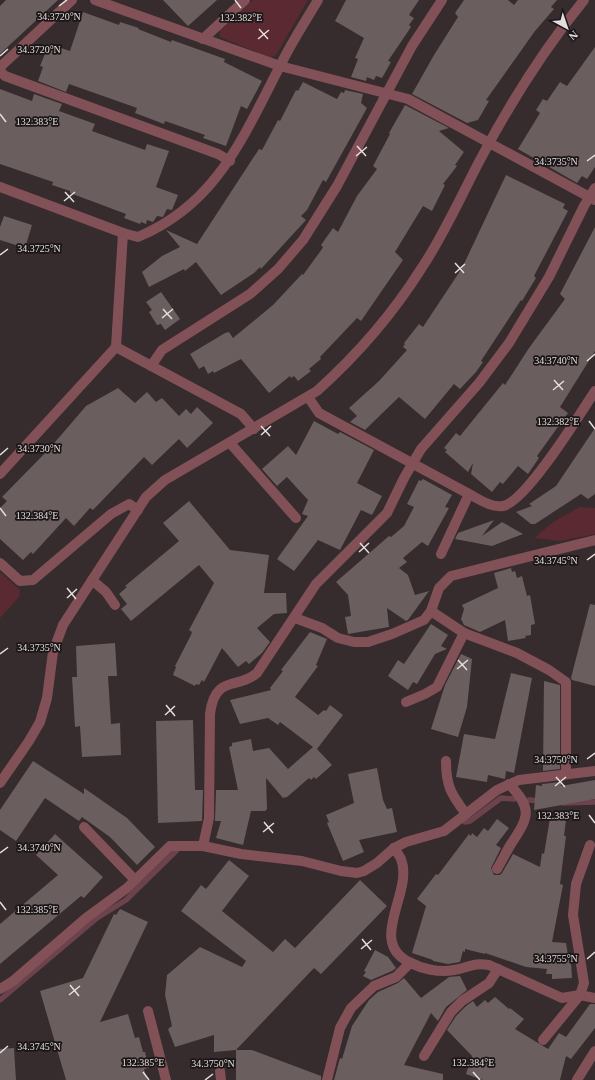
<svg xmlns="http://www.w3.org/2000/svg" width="595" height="1080" viewBox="0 0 595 1080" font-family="'Times New Roman',serif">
	<rect width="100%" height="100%" fill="#362b2d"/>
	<g fill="#5a2931">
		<polygon points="253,0 308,0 276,55 270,58 220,37 220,29"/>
		<polygon points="580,507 595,508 595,534 560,541 534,538 553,522"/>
		<polygon points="0,572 20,590 19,597 0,618"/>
	</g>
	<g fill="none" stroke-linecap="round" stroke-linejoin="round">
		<g stroke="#6c434d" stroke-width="5.5">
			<polyline points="529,800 541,801"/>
			<polyline points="563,803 595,802"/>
			<polyline points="465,822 470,821 501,798 514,799"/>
			<polyline points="0,1000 97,918 126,900 176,851"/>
		</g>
	</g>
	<g fill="#6a5e5f">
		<polygon points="6,0 58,0 0,54 0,6"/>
		<polygon points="163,0 217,0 188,26"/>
		<polygon points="346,0 419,0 409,15 414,18 409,25 411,27 388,61 391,62 382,78 376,76 374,80 367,77 366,81 351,77 358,59 355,58 364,38 335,21"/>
		<polygon points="464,0 508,0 514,5 518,0 557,0 551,7 554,9 535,31 486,100 489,101 478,120 467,123 412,94 434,55 458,17 455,13"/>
		<polygon points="83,12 119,25 120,22 139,28 138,29 171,42 172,40 225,59 224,62 262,81 247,109 241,106 226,146 203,138 205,135 165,121 164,124 135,113 137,108 69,84 66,92 38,81 43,67 40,66 49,44 70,51"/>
		<polygon points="595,47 595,167 587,179 582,176 577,183 518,149 540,113 536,110 543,99 547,101 560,82 567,86"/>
		<polygon points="303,82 337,99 341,92 344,93 345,90 363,94 361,103 367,108 326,182 323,180 307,210 301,216 306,220 261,269 260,267 254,273 221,295 196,262 185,271 184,269 149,287 142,272 162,256 180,247 166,230 197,244 259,149 262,150 278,120 280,121 296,90 298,91"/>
		<polygon points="0,89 32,101 34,94 62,104 59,111 95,124 92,131 145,150 147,144 169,151 156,187 178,195 172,210 167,209 163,217 157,216 153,222 147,220 146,224 141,222 140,224 124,218 126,214 70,193 70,191 52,185 53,182 0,164"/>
		<polygon points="405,105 449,128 439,131 464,152 455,165 457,166 443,184 445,185 432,211 423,206 395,252 403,260 361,321 357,318 320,357 321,359 309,369 311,371 298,381 294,376 291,378 290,376 269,393 241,359 214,373 213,371 208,374 204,366 199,369 190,354 225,333 229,332 233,338 273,305 302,274 303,275 322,249 323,247 321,245 333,228 338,232 357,196 377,169 373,166 390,134 389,133"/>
		<polygon points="506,175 565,204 563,208 568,211 534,276 536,278 522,301 521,300 481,361 483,362 476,372 460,389 454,384 425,419 399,397 365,430 350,422 357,416 349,408 379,381 407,350 403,347 405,344 404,343 419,324 423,327 462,268"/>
		<polygon points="4,216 32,225 25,248 0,240 0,227"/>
		<polygon points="595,227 595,351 560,407 568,413 537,456 539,458 528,474 518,466 503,484 500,482 492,492 471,474 473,463 468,472 445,452 447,450 444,448 456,433 460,436 503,383 505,385 529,348 565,299 560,294"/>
		<polygon points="161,292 180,319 165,330 161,324 157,325 149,312 152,310 146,302"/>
		<polygon points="118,388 135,403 147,392 156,402 162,398 179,416 186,409 191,414 197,407 213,423 187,448 179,439 152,465 144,457 93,510 90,508 74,526 66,518 33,554 31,552 23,560 0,539 0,508 7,501 2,497 50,448 86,406"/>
		<polygon points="314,421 338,434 340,432 374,450 357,483 382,496 372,515 361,510 340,550 318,540 294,571 277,559 308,516 302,514 308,500 287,477 277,486 262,469 288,446 296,455"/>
		<polygon points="595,428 595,494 588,499 581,494 535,524 531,524 516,512 532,506 529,504 556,486"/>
		<polygon points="423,479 452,495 445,507 449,508 428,546 422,542 403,558 407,562 399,568 408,575 415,595 429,591 408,620 406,621 387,608 389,627 348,634 345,617 351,616 348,595 336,582 389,536 391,537 404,526 414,507 407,504 419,480 421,481"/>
		<polygon points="189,501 230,550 269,555 264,593 286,593 287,613 274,614 257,628 270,642 262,653 249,664 246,661 238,667 222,648 204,682 202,680 199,685 196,684 195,686 173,675 176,667 175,666 191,635 192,632 189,630 214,583 199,565 131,621 121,609 127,604 119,594 127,587 125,586 179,541 163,523"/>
		<polygon points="494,520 482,536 502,522 523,534 492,546 455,539 458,533"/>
		<polygon points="511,568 512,572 515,571 517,578 522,576 527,596 530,595 535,624 531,625 531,635 525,636 526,638 508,641 505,620 480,632 464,625 461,619 464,609 462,605 498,588 494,573"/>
		<polygon points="590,604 595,605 595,686 572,680 571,678"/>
		<polygon points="431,624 448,635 441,646 447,649 435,654 417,684 413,682 408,690 388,676 398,660 404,664"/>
		<polygon points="310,632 327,639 316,665 318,666 295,697 318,715 324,710 326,711 330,705 343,715 317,749 332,765 316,779 314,777 311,780 309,778 287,797 283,798 266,778 267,809 265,811 251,811 243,845 216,838 221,821 215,821 216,790 238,790 229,747 232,746 232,743 251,739 253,751 269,748 288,769 313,747 280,722 278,725 268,718 240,724 230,700 271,690 270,688 283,671 281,670"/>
		<polygon points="115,643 117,676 108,676 111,724 120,723 121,755 82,757 80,726 75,727 72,677 77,677 76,646"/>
		<polygon points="461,654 472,659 467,707 458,737 431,729 445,685"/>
		<polygon points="511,673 532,678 514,773 506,771 505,779 488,775 487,782 456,777 464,734 495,739"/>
		<polygon points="544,681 560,685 560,769 543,771"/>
		<polygon points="193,720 195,790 203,790 202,821 158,823 156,721"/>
		<polygon points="33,761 84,794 84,788 127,818 155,847 137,865 110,837 82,817 79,821 45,798 16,841 0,830 0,810"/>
		<polygon points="377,768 383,800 387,809 392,808 397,832 359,840 364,852 343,861 327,823 329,822 326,815 354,803 348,774"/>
		<polygon points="595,780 595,799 534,810 536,785 542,786 542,784 561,782 561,786"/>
		<polygon points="550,818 566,820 564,836 566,836 560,884 563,885 552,942 566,943 569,961 571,961 572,978 552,979 552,974 546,974 547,969 526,967 485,953 485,954 465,949 465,952 463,951 460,962 448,964 433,961 433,960 412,953 426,906 417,899 436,874 438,875 469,834 471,836 472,833 477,837 484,828 488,831 497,819 509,828 496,845 501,848 491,868 494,875 500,875 502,873 513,854 540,867 542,853 544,854"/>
		<polygon points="55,834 103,877 84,898 81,896 0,964 0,924 58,875 36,855"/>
		<polygon points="229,860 249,876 222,911 273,952 285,939 295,948 360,880 387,906 321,974 314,968 236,1050 252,1050 321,1076 321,1080 236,1080 236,1050 214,1052 214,1035 175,1047 168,1029 172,1026 165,995 167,975 200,947 242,967 246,961 181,911 201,885 206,889"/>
		<polygon points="120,909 148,922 100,1022 128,1014 135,1038 139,1037 143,1052 145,1052 149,1068 144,1069 147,1080 66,1080 40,991 83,978 114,914 116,915"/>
		<polygon points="375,950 388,957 396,968 392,971 371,980 363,976 366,972 364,971"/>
		<polygon points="460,976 467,990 446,1007 438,1021 431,1013 404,1065 443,1074 443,1080 334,1080 340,1058 342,1059 352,1026 369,1000 378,992 398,983 404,978 421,998 449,977"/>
		<polygon points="495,997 509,1009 510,1008 524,1019 515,1029 548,1049 559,1033 566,1037 590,1004 595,1004 595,1028 571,1059 566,1056 560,1080 483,1080 466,1074 472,1056 447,1030 456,1016 466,1006 473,1001 477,1007 485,1000 488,1003"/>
		<polygon points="14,1048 16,1080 0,1080 0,1049"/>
	</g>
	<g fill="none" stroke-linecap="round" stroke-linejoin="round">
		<g stroke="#825158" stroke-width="10">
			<polyline points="441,554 469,494"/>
			<polyline points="406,702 425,694 437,687 464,633"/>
			<path d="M446,761C446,786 451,794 466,814"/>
			<path d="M497,869C502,861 506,852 511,844C529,817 533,809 509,784"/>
			<polyline points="148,1011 166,1080"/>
			<polyline points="543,1040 580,995"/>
			<polyline points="424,1056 451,1012 462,1001 489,983 498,969"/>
			<polyline points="220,1071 221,1080"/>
			<polyline points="327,1080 340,1028 351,1008 374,986 396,977 410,963"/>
		</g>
		<g stroke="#825158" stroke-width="10">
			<polyline points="95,0 280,66 408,99 595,200"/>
			<polyline points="203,39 245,0"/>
			<polyline points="0,67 72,0"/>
			<polyline points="0,71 5,76 218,154 230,161"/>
			<polyline points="0,187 123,233 116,347 0,474"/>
			<path d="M123,233L138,237C217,204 243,137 280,66C291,43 305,22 318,0"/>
			<polyline points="116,347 241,414 254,429"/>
			<polyline points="151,366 162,350 250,294 278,269 303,240 337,186 412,46 442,0"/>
			<path d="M308,397L319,413L469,494C479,499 491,508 503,506C526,502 580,414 595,391"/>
			<polyline points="230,443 296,518"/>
			<polyline points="0,563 20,581 33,580 111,514 129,504 138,510"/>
			<polyline points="92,580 106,592 115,605"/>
			<polyline points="431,611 464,633 517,653 549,670 566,682 566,773"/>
			<polyline points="295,618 322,628 338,638 354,642 368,642 392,634 424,620 431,611 439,588 451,576 595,540"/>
			<polyline points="84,827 135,880"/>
			<path d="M203,846L209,818L210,714C215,674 238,690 257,673L316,584L387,513L404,478L421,449L479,383L509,343L549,277L584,206L595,188"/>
			<path d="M394,848C396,851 399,855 401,859C414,892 367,941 409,962C422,969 439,973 454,970C469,968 472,962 489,965L562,998L580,995L595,998"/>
			<polyline points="0,989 13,981 86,918 127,888 170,846 203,846 241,854 302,861 341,871 357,873 364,871 377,863 394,848 406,842 444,831 497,790 519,780 595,771"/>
			<polyline points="580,995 584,983 573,915 576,884 590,845"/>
			<polyline points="577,1080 595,1051"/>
		</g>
		<path stroke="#825158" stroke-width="10" d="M0,783L29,741L40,722L47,698L53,652L63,625L146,497L165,480L317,391C357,355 392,315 421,269C444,235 461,196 480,160C510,103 544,49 584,0"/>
	</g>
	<path fill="none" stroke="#e5dede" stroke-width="1.5" d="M235,0L241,8M59,6L67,0M259,29L268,39M258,39L269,30M0,56L8,49M0,114L6,122M357,146L366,156M356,156L367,147M587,161L595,155M65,192L74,202M64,201L75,192M0,255L8,249M455,263L464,273M455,273L465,264M163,309L172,319M162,318L173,309M587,361L595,354M554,380L563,390M553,390L564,381M589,421L595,429M261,426L270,436M261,435L271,426M0,455L8,448M0,508L6,516M360,543L369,553M359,552L369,543M587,560L595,554M67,588L76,599M67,598L77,589M0,654L8,648M458,660L467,670M457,669L468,660M166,705L175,716M165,715L175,706M587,759L595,753M556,777L565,787M555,786L566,777M589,815L595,823M264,822L273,833M263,832L274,823M0,853L8,847M0,902L6,910M362,939L371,950M361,949L372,940M587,959L595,952M70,985L79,996M69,995L80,986M0,1053L8,1046M143,1072L149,1080M473,1072L480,1080M205,1080L213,1074"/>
	<g font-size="10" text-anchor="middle" fill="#e5dede" stroke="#1a1516" stroke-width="3.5" stroke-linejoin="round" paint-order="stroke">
		<text x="59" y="20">34.3720°N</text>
		<text x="241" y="21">132.382°E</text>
		<text x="39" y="53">34.3720°N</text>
		<text x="37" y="125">132.383°E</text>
		<text x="556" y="165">34.3735°N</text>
		<text x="39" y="252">34.3725°N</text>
		<text x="556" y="364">34.3740°N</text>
		<text x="558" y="425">132.382°E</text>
		<text x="39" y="452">34.3730°N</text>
		<text x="37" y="519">132.384°E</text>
		<text x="556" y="564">34.3745°N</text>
		<text x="39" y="651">34.3735°N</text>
		<text x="556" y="763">34.3750°N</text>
		<text x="558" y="819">132.383°E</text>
		<text x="39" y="851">34.3740°N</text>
		<text x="37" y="913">132.385°E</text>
		<text x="556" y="962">34.3755°N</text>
		<text x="39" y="1050">34.3745°N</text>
		<text x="143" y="1066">132.385°E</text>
		<text x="473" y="1066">132.384°E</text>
		<text x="213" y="1067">34.3750°N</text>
	</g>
	<g transform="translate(567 28) rotate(140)" stroke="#1a1516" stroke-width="3" paint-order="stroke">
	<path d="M0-3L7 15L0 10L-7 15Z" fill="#e5dede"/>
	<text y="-6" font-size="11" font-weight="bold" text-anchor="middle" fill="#e5dede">N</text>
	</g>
</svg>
